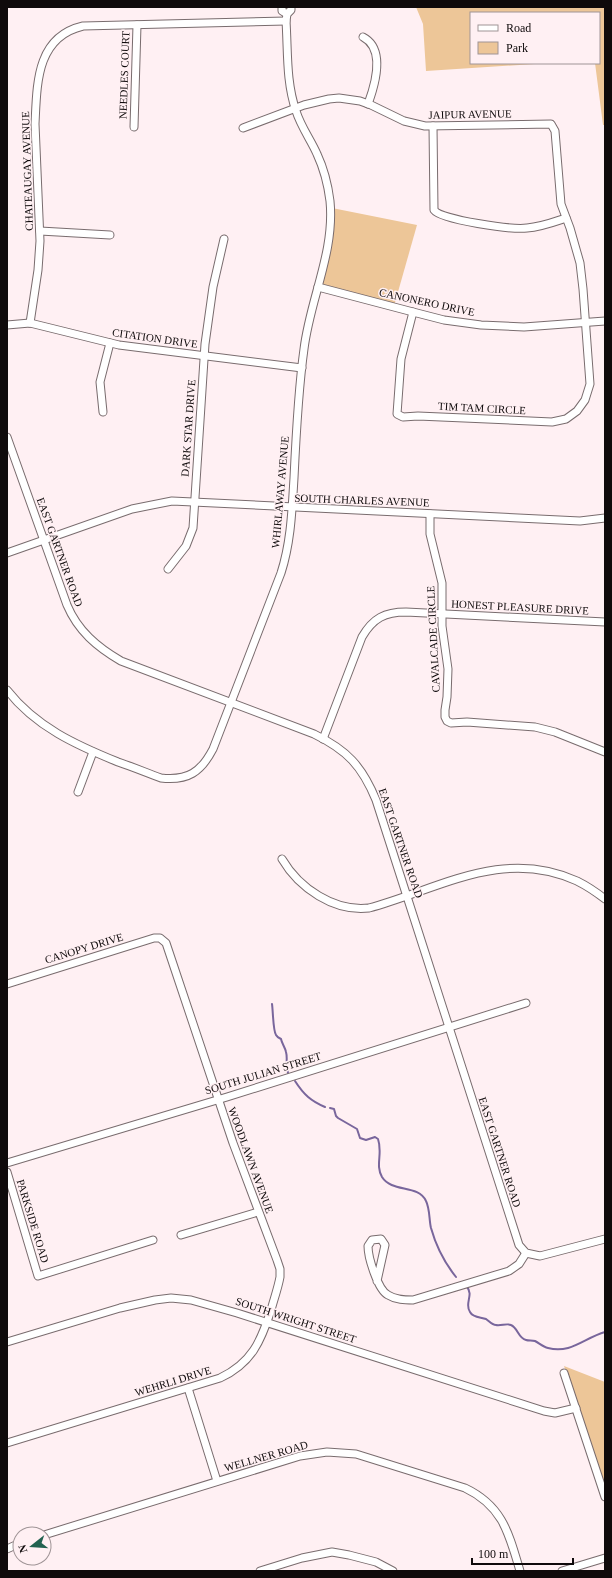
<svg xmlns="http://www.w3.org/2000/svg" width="612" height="1578" viewBox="0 0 612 1578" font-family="Georgia,serif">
	<rect width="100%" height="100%" fill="#fff0f3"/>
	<g fill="#edc698">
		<polygon points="416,7 605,7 605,125 603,125 595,63 599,63 599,13 471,13 471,63 550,63 426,71 423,24"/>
		<polygon points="332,208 417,225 394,306 319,286"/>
		<polygon points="564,1366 605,1382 605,1486"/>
	</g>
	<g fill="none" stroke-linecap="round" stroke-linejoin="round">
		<g stroke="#79669c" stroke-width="2">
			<path d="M272,1004C273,1010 273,1031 276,1035C277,1037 279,1038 281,1039C282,1044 285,1047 286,1052C288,1059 285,1064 288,1073"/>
			<path d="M295,1081C304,1095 311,1101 325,1107"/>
			<path d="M330,1108L334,1109L336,1116L338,1118L357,1129L360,1138L366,1140L375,1137L378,1139C383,1153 375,1165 382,1177C392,1193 418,1184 426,1201C430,1209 429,1220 431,1228C436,1246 444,1262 456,1277"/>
			<path d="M467,1287C474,1295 464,1304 470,1312C473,1318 481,1317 486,1319C490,1322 492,1325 496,1325C501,1326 507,1323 511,1325C518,1328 518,1338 526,1340C529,1341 532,1340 535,1341C539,1343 543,1347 548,1348C571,1354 584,1338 605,1332"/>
		</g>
		<defs>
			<g id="minor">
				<polyline points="282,7 282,11 287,14"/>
				<path d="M363,37C386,49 375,85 368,104"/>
				<path d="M433,126L434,210C441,220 513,230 527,228C541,227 554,222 566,218"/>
				<polyline points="134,127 137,25"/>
				<polyline points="243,128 304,105 329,99 339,98 360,101 371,105 404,121 425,126 551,124 555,131 561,204 570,228 580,263 583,289 590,384 585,400 577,411 566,419 552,422 418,416 403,417 397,414 401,359 413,312"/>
				<polyline points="40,231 110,235"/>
				<polyline points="318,287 413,312 444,320 481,325 524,327 605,321"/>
				<path d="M30,323L38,270L40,241L35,124C37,84 36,37 83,26L286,21"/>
				<polyline points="7,325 30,323 119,345 302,368"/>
				<polyline points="103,412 100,382 110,343"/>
				<path d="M7,437L67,605C78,631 97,647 121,661L314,734C347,750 362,766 376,800L519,1245L526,1253L540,1256L605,1239"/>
				<polyline points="430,514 430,534 442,583 442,626 448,669 447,697 445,710 445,717 447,721 451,723 467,722 535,727 555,732 605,752"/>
				<polyline points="7,553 132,509 172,501 580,521 605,518"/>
				<polyline points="168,569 186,546 193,528 205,344 213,287 224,239"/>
				<path d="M7,690C36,727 76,745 118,762C133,767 147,773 161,778C188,781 201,772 213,749L281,573C291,542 292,510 294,478C296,435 298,392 304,349C310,299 335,252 330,201C328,185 324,169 317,154C311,140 301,127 296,111C286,82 288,52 286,21L287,14L291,10V7"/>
				<path d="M323,739L362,637C373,618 385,612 406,612L605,622"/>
				<polyline points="78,792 93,752"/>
				<path d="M282,859C299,888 334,912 369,908C439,889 503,847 577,881C587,886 596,892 605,899"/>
				<path d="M7,984L154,938H160L166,943L233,1143L277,1260L280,1269V1277C278,1288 274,1299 271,1310C261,1341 252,1363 220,1378L7,1443"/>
				<polyline points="7,1163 227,1097 526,1003"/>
				<polyline points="7,1172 38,1276 153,1240"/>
				<polyline points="181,1235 258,1212"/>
				<path d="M377,1281L385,1245L381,1239L372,1240L368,1246C368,1258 378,1290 388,1295C396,1300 405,1300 413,1300L509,1271L519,1264L526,1253"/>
				<polyline points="7,1342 120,1308 155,1300 171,1298 191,1300 237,1313 544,1411 555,1413 576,1408"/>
				<polyline points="564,1373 605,1497"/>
				<polyline points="188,1388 217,1481"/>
				<path d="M44,1535L300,1456L327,1452L356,1454L465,1488C503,1506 509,1534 520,1571"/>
				<polyline points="7,1549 20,1543"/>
				<polyline points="260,1571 302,1558 332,1552 349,1555 376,1562 393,1571"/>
				<polyline points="562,1571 605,1558"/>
			</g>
		</defs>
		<use href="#minor" stroke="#796c6e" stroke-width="9"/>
		<use href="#minor" stroke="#fff" stroke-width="7"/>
	</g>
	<g text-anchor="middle" stroke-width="3" stroke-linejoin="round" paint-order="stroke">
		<g font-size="11" fill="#0f0a0b" stroke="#fff0f3">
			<text transform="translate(124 75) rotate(-88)" y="4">NEEDLES COURT</text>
			<text transform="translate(470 114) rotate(-1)" y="4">JAIPUR AVENUE</text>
			<text transform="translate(27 171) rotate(-92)" y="4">CHATEAUGAY AVENUE</text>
			<text transform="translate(427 302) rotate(12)" y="4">CANONERO DRIVE</text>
			<text transform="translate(155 338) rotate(8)" y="4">CITATION DRIVE</text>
			<text transform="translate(482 408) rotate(3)" y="4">TIM TAM CIRCLE</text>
			<text transform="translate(188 428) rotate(-86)" y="4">DARK STAR DRIVE</text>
			<text transform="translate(280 492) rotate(-85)" y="4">WHIRLAWAY AVENUE</text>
			<text transform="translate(362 500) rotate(2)" y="4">SOUTH CHARLES AVENUE</text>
			<text transform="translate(60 552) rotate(70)" y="4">EAST GARTNER ROAD</text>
			<text transform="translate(520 607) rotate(3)" y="4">HONEST PLEASURE DRIVE</text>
			<text transform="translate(433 639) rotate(-93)" y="4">CAVALCADE CIRCLE</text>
			<text transform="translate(401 843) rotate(71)" y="4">EAST GARTNER ROAD</text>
			<text transform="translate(84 948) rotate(-17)" y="4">CANOPY DRIVE</text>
			<text transform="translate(263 1073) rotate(-17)" y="4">SOUTH JULIAN STREET</text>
			<text transform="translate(500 1152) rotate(72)" y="4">EAST GARTNER ROAD</text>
			<text transform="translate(251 1160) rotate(70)" y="4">WOODLAWN AVENUE</text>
			<text transform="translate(33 1221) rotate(73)" y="4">PARKSIDE ROAD</text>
			<text transform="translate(296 1320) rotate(18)" y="4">SOUTH WRIGHT STREET</text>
			<text transform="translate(173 1381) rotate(-17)" y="4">WEHRLI DRIVE</text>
			<text transform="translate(266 1456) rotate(-16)" y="4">WELLNER ROAD</text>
		</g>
	</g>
	<rect width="612" height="1578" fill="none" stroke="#0f0a0b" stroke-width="16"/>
	<rect x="470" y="12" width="130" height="52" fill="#fff0f3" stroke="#9f9496"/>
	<rect x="478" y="25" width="20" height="6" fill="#ffffff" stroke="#9f9496"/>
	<text x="506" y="32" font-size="12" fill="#0f0a0b">Road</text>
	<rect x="478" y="42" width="20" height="12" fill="#edc698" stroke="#9f9496"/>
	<text x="506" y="52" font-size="12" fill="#0f0a0b">Park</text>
	<g transform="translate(32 1546) rotate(253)"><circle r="19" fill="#fff0f3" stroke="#9f9496"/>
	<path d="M0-3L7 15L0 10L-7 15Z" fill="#226250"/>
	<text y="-6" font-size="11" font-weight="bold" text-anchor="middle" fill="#0f0a0b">N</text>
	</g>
	<path d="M472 1558v6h101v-6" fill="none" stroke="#0f0a0b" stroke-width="2"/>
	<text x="478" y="1558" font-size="12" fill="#0f0a0b" stroke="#fff0f3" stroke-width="3" paint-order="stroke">100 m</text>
</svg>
